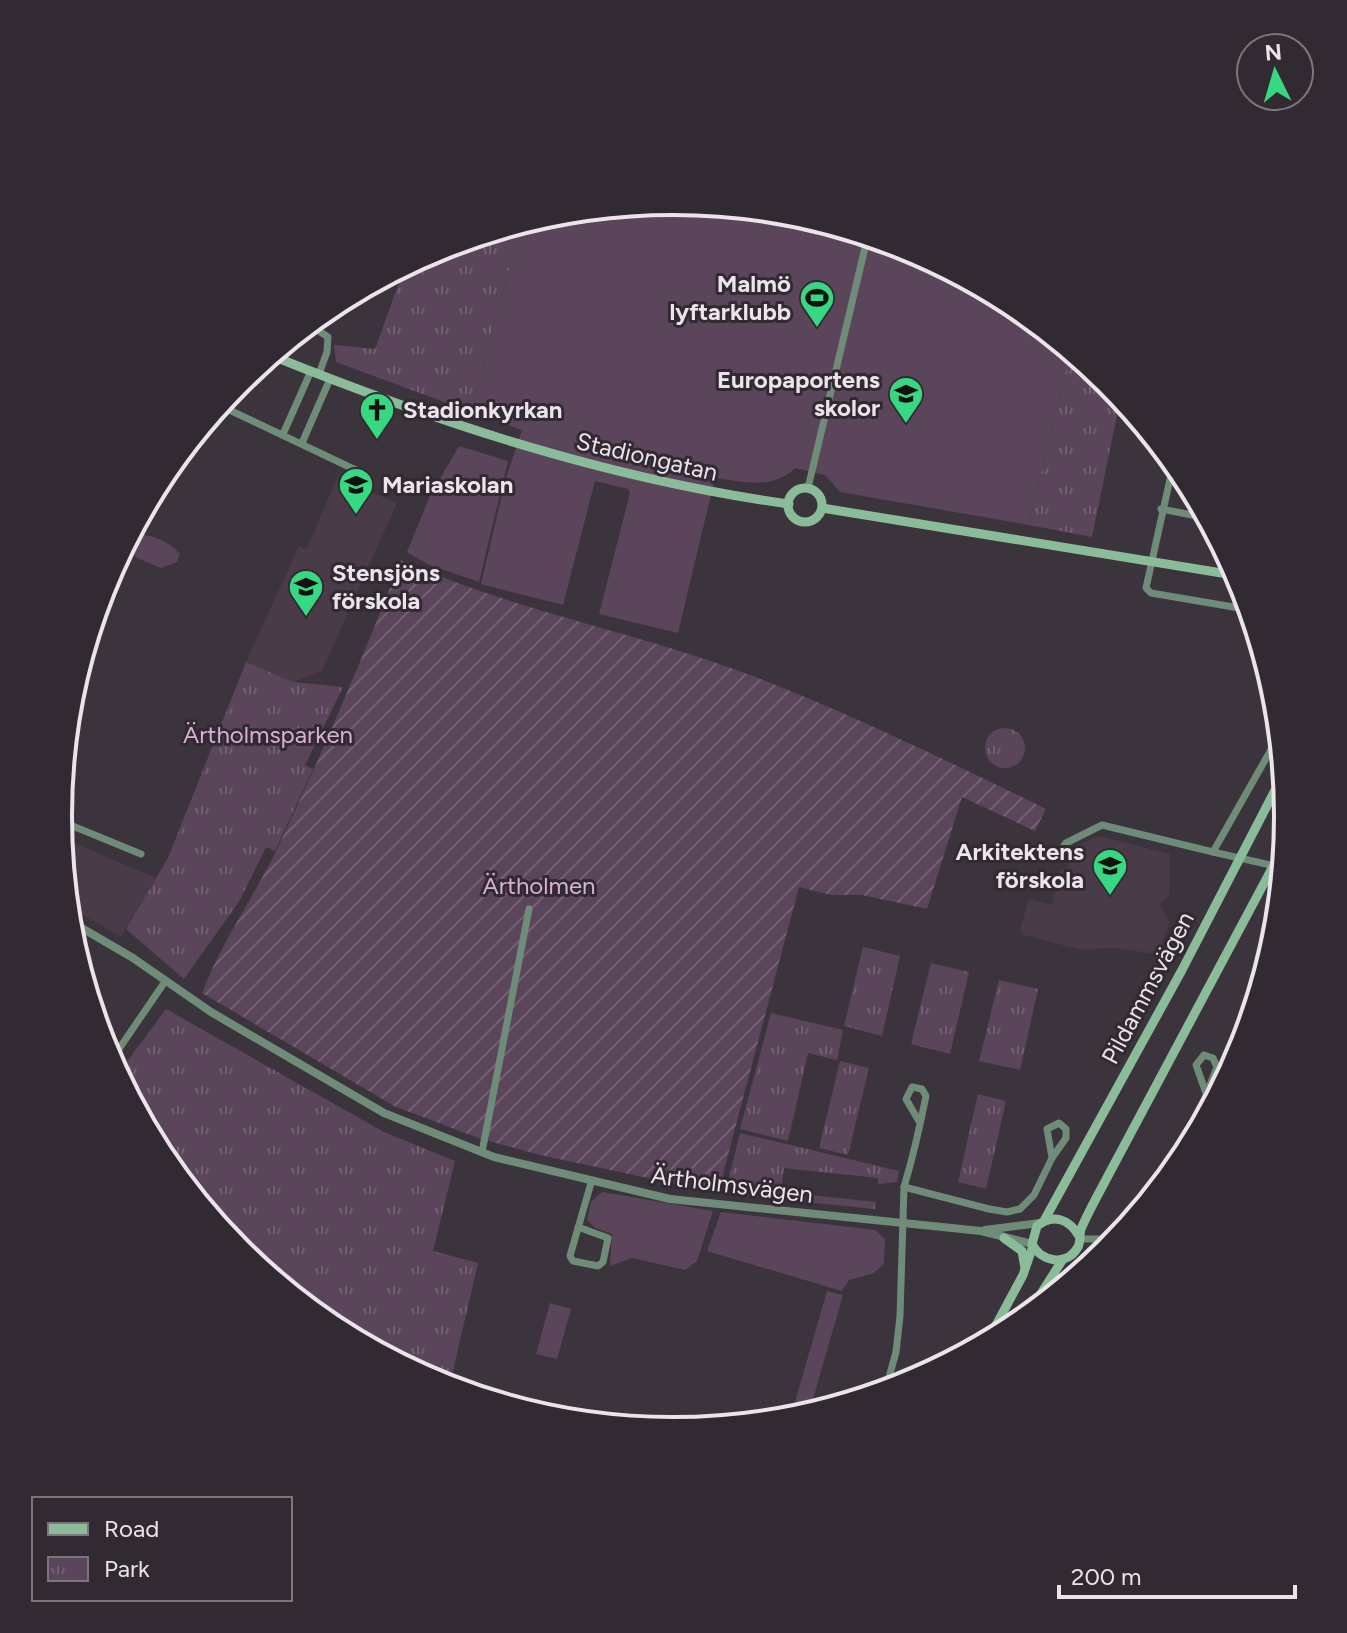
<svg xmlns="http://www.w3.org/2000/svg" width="1347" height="1633" viewBox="0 0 1347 1633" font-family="Figtree,sans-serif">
	<defs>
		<pattern id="park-tufts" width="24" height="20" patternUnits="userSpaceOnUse" patternTransform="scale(2)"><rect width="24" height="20" fill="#5b455a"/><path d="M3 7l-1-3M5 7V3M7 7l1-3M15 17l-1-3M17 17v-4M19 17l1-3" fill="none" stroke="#736072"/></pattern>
		<pattern id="garden-furrows" width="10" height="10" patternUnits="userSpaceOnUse" patternTransform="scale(2)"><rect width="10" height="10" fill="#5b455a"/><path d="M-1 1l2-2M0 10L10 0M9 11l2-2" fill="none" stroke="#736072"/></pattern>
	</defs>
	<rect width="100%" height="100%" fill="#3c343c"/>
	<g fill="#493c48">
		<polygon points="337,478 397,503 322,671 293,682 246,662 299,546 307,549"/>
		<polygon points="1099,836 1170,854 1169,895 1160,905 1170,923 1158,954 1112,948 1082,950 1024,935 1020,930 1029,899 1052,905 1059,872 1067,868 1073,847"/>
		<polygon points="60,837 156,878 121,937 67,906"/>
	</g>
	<g fill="#5b455a">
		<path d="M674,201L794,213L909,248L1016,305L1071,350L1029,525L840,492L825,475L795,468C773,490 743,482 715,478L678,633L599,614L630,493L628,489L595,481L563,605L481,584L506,478L522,430L471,412L510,266L535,218L554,213Z"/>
		<polygon points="459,446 508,461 479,582 429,565 407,552 430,496"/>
		<path d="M134,534C153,535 167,540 180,554L177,562L161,568L137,558L129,546Z"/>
		<polygon points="602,1192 713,1211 697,1261 685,1270 632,1258 610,1266 612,1234 595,1228 587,1220 591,1202"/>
		<polygon points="721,1212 875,1230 885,1239 884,1264 874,1273 849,1280 842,1291 707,1251"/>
		<polygon points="827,1291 843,1295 808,1416 791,1416"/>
		<polygon points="550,1303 571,1309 557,1359 536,1354"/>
	</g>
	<g fill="url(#park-tufts)">
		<polygon points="535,218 510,266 471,412 336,362 334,345 375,349 405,266 438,248"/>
		<polygon points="1071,350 1121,396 1092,537 1029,525"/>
		<polygon points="246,662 293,682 343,687 305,765 313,769 275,851 266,847 240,900 184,979 126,929 168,858"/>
		<circle cx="1005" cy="748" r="20"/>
		<polygon points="863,947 900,956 882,1036 844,1026"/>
		<polygon points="931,963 969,972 950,1054 911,1044"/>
		<polygon points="999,980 1038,989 1020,1070 979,1061"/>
		<polygon points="1256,990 1261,991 1242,1052 1237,1058 1230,1051 1249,998"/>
		<polygon points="166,1009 384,1132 455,1161 433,1251 478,1263 449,1388 331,1328 238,1251 161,1158 117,1075"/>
		<polygon points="771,1013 843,1030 837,1060 808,1053 788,1141 740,1129"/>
		<polygon points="840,1061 869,1068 848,1155 819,1148"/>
		<polygon points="978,1094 1006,1101 986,1189 958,1182"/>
		<polygon points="740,1133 899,1171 897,1182 878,1184 878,1178 784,1168 781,1192 876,1202 875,1209 725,1194"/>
	</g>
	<path fill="url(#garden-furrows)" d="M401,560C514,611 638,632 753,676C853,715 950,762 1046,809L1035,831L962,797L927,909L862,895H831L799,887L718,1193L540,1155L478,1138L394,1106L202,993C222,941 254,897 278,847C323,752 363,657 401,560Z"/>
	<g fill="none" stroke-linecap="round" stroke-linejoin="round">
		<g stroke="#6e8c77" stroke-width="7">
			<polyline points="301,330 316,329 328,337 327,352 319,374"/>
			<polyline points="219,405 362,473"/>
			<polyline points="283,434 311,371"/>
			<polyline points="302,443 330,379"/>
			<polyline points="1174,461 1146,588 1151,593 1251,610"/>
			<polyline points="808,488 868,235"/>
			<polyline points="1161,509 1208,518"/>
			<polyline points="58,820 141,854"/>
			<polyline points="1213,852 1284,868"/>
			<polyline points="1055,857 1066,843 1102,825 1213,852 1281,732"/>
			<polyline points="110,1062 164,983"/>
			<polyline points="482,1152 529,909"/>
			<polyline points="1178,1167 1217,1067 1213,1058 1204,1055 1196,1065 1206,1093"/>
			<polyline points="904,1187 989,1209 1007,1212 1020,1209 1034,1195 1052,1158 1047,1129 1059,1123 1066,1129 1066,1138 1052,1158"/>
			<polyline points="578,1227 608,1238 603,1262 598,1266 573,1261 570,1256 591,1183"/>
			<polyline points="1080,1239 1119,1239"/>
			<path d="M885,1392L896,1352L900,1316L904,1187C913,1157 920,1126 926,1096L922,1089L912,1087L906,1099L920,1123"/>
		</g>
		<g stroke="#6e8c77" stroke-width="8">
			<polyline points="68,920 133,958 211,1012 384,1113 494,1157 670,1199 981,1231 1032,1244"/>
			<polyline points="985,1230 1040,1223"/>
		</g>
		<g stroke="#8bbc9a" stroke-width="9">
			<path d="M270,355C439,423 608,479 789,504"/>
			<circle cx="805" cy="505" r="17"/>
			<polyline points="822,508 1240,576"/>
			<polyline points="1045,1219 1182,970 1285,771"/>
			<path d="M1079,1236C1069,1219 1053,1213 1037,1226L1032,1244C1041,1262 1067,1267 1078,1247C1081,1241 1079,1236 1081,1229C1087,1215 1094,1202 1101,1189L1286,842"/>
			<polyline points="1004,1238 1022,1251 1025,1268"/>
			<polyline points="1023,1322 1063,1259"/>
			<polyline points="986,1344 1023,1275 1033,1246"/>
		</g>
	</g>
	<defs>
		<symbol id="stadium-pin" viewBox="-11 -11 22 30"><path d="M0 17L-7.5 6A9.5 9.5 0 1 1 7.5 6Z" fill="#36d881" stroke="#322a32"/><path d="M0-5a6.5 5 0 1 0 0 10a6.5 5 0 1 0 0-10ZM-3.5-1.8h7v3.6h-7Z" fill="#111"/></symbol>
		<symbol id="school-pin" viewBox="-11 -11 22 30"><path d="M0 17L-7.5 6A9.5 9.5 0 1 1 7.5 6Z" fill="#36d881" stroke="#322a32"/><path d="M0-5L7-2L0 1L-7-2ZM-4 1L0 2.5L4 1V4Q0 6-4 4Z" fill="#111"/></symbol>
		<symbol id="church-pin" viewBox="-11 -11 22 30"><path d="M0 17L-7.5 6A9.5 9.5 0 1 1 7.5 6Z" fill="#36d881" stroke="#322a32"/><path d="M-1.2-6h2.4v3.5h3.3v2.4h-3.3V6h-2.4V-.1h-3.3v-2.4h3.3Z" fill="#111"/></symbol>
	</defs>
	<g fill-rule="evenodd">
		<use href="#stadium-pin" x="797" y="278" width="40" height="54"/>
		<use href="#school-pin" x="886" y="374" width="40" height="54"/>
		<use href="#church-pin" x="357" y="390" width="40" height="54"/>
		<use href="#school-pin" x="336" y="465" width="40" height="54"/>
		<use href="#school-pin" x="286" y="567" width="40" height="54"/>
		<use href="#school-pin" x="1090" y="846" width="40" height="54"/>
	</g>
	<g text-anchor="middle" stroke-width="6" stroke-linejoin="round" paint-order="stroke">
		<g font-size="24" font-weight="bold" fill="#ebe5eb" stroke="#322a32" text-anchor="end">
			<text x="791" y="292">Malmö<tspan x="791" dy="28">lyftarklubb</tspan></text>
			<text x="880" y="388">Europaportens<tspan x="880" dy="28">skolor</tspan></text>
			<text x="403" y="418" text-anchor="start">Stadionkyrkan</text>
			<text x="382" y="493" text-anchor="start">Mariaskolan</text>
			<text x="332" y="581" text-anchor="start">Stensjöns<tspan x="332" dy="28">förskola</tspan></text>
			<text x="1084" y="860">Arkitektens<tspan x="1084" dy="28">förskola</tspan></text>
		</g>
		<g font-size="24" fill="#ebe5eb" stroke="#322a32">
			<text transform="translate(647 457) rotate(13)" y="8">Stadiongatan</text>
			<text transform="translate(1148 988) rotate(-62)" y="8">Pildammsvägen</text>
			<text transform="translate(732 1185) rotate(7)" y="8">Ärtholmsvägen</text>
		</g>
		<g font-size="24" fill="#daafd9" stroke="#322a32">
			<text x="268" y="743">Ärtholmsparken</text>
			<text x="539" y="894">Ärtholmen</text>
		</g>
	</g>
	<path d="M0 0H1347V1633H0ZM72 816a601 601 0 1 1 1202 0a601 601 0 1 1-1202 0Z" fill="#322a32" fill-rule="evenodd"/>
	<path fill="none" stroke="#ebe5eb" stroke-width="4" d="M72 816a601 601 0 1 1 1202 0a601 601 0 1 1-1202 0Z"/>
	<rect x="32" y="1497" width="260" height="104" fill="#322a32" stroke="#7c757c" stroke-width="2"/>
	<rect x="48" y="1523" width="40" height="12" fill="#8bbc9a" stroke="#7c757c" stroke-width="2"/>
	<text x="104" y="1537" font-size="24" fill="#ebe5eb">Road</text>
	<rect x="48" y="1557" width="40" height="24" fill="url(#park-tufts)" stroke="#7c757c" stroke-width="2"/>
	<text x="104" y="1577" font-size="24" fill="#ebe5eb">Park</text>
	<g transform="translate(1275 72) rotate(355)"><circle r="38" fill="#322a32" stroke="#7c757c" stroke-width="2"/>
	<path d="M0-6L14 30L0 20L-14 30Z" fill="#36d881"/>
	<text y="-12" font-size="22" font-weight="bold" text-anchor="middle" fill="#ebe5eb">N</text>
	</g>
	<path d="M1059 1585v12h236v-12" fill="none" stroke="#ebe5eb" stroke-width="4"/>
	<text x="1071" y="1585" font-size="24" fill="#ebe5eb" stroke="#322a32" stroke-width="6" paint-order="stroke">200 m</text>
</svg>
